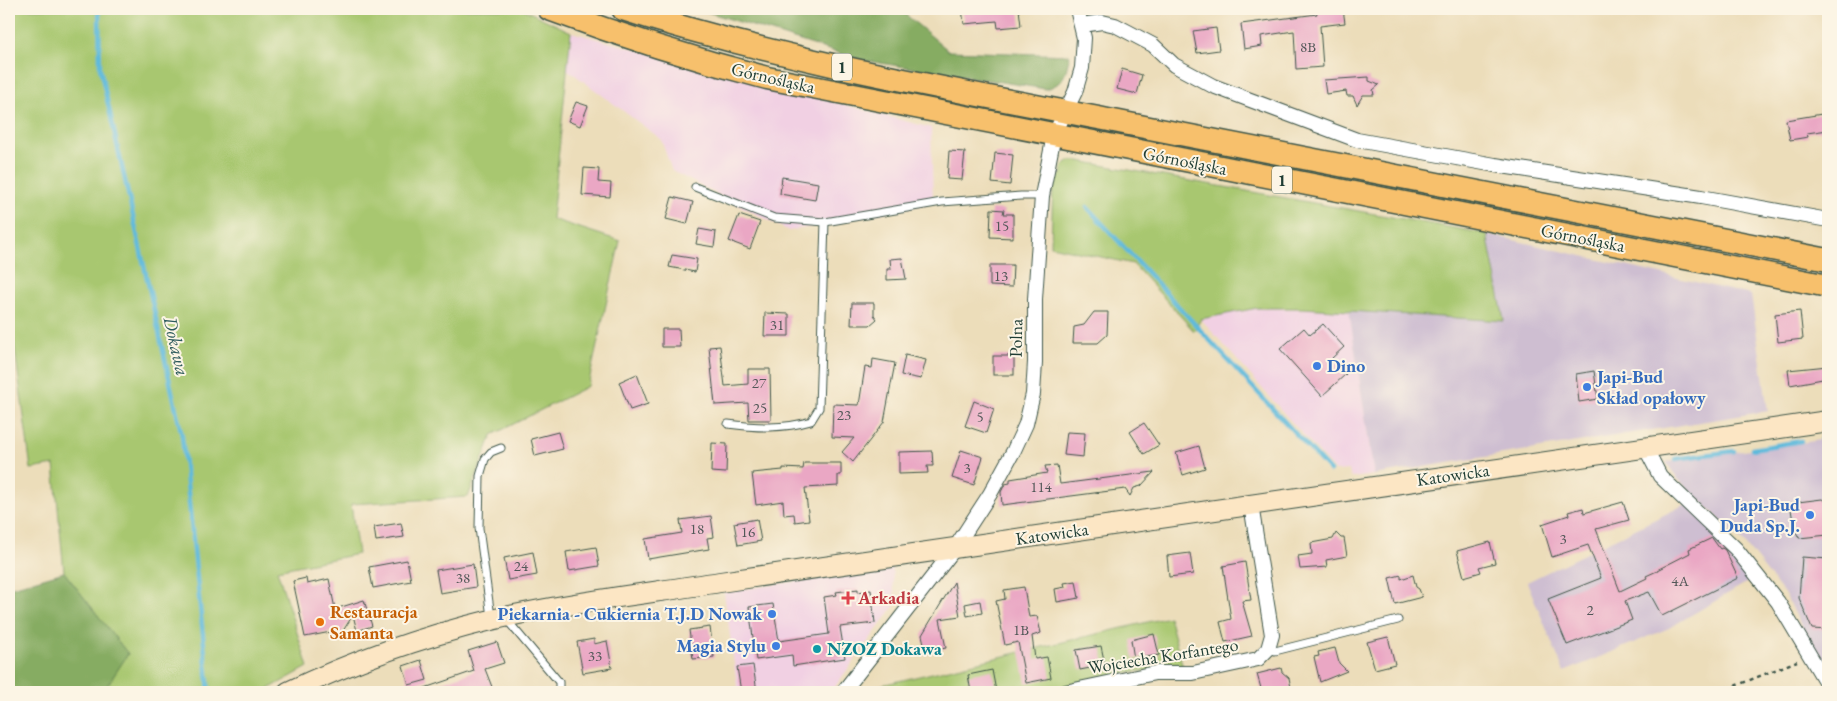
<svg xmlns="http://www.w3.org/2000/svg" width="1837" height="701" viewBox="0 0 1837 701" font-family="'EB Garamond',serif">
	<rect width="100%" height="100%" fill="#fcf5e5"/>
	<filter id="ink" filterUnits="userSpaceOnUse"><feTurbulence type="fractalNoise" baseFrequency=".02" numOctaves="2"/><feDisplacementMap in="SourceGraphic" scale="10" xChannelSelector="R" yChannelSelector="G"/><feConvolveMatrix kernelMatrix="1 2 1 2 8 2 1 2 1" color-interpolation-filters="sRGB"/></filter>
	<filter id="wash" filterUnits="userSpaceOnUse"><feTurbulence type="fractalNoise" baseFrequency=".0096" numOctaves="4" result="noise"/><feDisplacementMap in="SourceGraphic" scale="20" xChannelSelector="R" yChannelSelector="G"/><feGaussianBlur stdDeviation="1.12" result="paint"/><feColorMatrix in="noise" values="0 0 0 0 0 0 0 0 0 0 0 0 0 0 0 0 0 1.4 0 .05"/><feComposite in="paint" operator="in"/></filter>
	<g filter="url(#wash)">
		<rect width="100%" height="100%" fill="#ecddba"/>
		<g fill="#f1d0e3">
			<polygon points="571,32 931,128 933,203 789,231 672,171 661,139 567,69"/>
			<polygon points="1257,308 1349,310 1374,475 1351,478 1349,470 1335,471 1201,319"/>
			<polygon points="892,568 895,605 831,692 738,692 724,592"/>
		</g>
		<g fill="#cebed1">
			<polygon points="1487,234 1751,295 1768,411 1374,475 1349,310 1504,321"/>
			<polygon points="1828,439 1828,678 1786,596 1745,544 1678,479 1666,462"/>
			<polygon points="1686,504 1758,576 1669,628 1564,672 1527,582"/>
		</g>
		<g fill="#a8c76f" stroke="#648252">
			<polygon points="9,9 523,9 571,32 552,219 620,241 588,386 492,435 468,497 351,504 358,554 277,570 308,667 263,692 103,692 128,654 64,572 54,465 31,469 9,305"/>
			<polygon points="1069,161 1079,161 1487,234 1504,321 1303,308 1257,308 1201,319 1194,331 1133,264 1051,246 1053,184 1061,174 1063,165"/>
			<polygon points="1169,617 1184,671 1136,671 1044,692 852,692"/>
		</g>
		<g fill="#86ac62" stroke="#52744b">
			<path d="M698,9H899L949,51L1070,55C1065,73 1066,83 1046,89L861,60Z"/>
			<polygon points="64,572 128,654 103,692 11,692 9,687 9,588"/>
		</g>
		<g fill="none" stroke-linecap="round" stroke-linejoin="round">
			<g stroke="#5ebadc" stroke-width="4.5">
				<polyline points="99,9 100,68 182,436 209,692"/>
				<polyline points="1087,207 1330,471"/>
				<polyline points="1821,439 1828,438"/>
				<polyline points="1752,449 1801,441"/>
				<polyline points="1675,459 1734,451"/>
			</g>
		</g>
		<g id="blocks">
			<g fill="#eaa7c4">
				<polygon points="962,9 1019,9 1021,26 998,28 997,21 964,24"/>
				<polygon points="1316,9 1343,9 1345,23 1320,26 1323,67 1296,69 1294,31 1261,36 1262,46 1244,49 1241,24 1317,14"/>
				<polygon points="1216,28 1219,50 1197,53 1193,31"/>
				<polygon points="1122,69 1142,75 1137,94 1117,89"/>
				<polygon points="1369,77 1369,81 1379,85 1373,90 1374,95 1363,95 1357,105 1353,96 1347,96 1346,91 1326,94 1324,80"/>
				<polygon points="576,102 588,106 580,126 568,121"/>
				<polygon points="1828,113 1828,130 1807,133 1808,137 1790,140 1786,120"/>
				<polygon points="949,151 965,152 962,180 947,179"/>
				<polygon points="995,153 1013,155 1010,185 992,183"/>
				<polygon points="584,168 599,169 598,182 611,183 610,197 582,195"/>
				<polygon points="782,177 818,183 815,200 780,194"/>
				<polygon points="672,197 693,202 687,224 666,219"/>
				<polygon points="991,209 1004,210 1003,214 1013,214 1013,238 990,237"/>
				<polygon points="739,215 760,222 750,249 729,241"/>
				<polygon points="699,229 716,232 714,247 696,244"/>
				<polygon points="672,255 697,259 695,272 669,267"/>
				<polygon points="902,258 906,279 887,280 887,269 891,269 890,259"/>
				<polygon points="990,265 1013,265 1012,287 990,286"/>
				<polygon points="852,303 874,303 874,315 877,319 870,325 851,325"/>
				<polygon points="1800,311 1803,339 1778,342 1775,314"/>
				<polygon points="1094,312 1108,312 1107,335 1098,343 1073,343 1074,327 1084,325"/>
				<polygon points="765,313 789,314 789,336 764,336"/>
				<polygon points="1323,324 1344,347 1332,358 1346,374 1322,396 1280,349 1304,328 1310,335"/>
				<polygon points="662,329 679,329 680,347 662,347"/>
				<polygon points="720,346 725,386 748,384 748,369 770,369 771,420 749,420 748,403 715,405 709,347"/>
				<polygon points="905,355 926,360 921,379 901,375"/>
				<rect x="993" y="356" width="21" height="19"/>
				<polygon points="873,359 895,363 884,422 853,462 842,452 854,438 832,437 833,404 859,405 865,367 872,368"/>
				<polygon points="1828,366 1828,378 1790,385 1788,370"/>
				<polygon points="1594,371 1598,399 1579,402 1576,374"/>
				<polygon points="637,374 648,404 630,410 619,382"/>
				<polygon points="974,401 994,409 986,433 965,426"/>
				<polygon points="1144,423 1159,445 1144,454 1130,432"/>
				<polygon points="558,432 563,449 535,456 531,439"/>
				<polygon points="1067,432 1085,433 1083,457 1064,455"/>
				<polygon points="712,443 727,444 726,473 711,472"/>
				<polygon points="1199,446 1205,468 1183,475 1176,453"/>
				<polygon points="961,450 983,457 974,485 952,478"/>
				<polygon points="932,451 933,466 927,466 928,473 899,474 899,452"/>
				<polygon points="804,463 841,463 841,475 838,475 838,486 805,488 809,520 795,522 794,514 784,515 783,501 756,505 752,473 783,470 783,468 803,469"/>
				<polygon points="1057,465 1060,484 1154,472 1141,486 1134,488 1130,496 1125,489 1002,505 1001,492 1005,484 1010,483 1010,479 1047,473 1045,466"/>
				<polygon points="1822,499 1828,502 1828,535 1799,538 1794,528 1790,503"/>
				<polygon points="1623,502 1629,520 1596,529 1620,591 1647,578 1646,576 1657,571 1657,570 1690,553 1689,549 1712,538 1720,549 1722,548 1725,550 1738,578 1662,616 1649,592 1625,601 1632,620 1567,645 1548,599 1601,578 1588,545 1552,557 1542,524 1569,515 1568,512 1583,508 1584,513"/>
				<polygon points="711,516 714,537 707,538 709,549 648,559 645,539 682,533 680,520"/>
				<polygon points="757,519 761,541 738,545 734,523"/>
				<polygon points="401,523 404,537 376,541 374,527"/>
				<polygon points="1336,533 1341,538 1344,538 1347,556 1326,560 1327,567 1300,569 1298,556 1312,554 1311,543 1333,539"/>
				<polygon points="1490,542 1495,563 1479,567 1481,572 1464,577 1457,551"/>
				<polygon points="596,547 599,566 569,571 566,552"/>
				<polygon points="533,552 537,575 508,580 504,558"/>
				<polygon points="1190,553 1193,574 1169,577 1167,556"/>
				<polygon points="1802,557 1828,559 1828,630 1812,629 1799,598"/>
				<polygon points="407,560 411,581 373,588 369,567"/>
				<polygon points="1245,562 1251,600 1242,601 1252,636 1225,642 1220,622 1231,619 1223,566"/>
				<polygon points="473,564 476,587 440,593 436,570"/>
				<polygon points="1401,575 1401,579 1413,575 1416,587 1419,589 1422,597 1395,604 1389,578"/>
				<polygon points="306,578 307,584 329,579 335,609 364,600 372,626 357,631 353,615 341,634 336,631 305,637 293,581"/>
				<polygon points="1076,581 1079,598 1057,602 1055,589 1065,587 1064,583"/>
				<polygon points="954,582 960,616 940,619 946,648 926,652 922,635"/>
				<polygon points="1024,587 1029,617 1037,616 1041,633 1032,636 1035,659 1047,657 1051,678 1026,683 1018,642 1005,645 996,601 1005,599 1004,590"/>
				<polygon points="858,589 858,592 871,590 875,623 840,627 845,658 793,666 792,655 756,660 749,607 773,604 779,641 829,634 824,597 837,595 836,592"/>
				<polygon points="980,601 982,613 967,616 965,604"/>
				<polygon points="710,627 714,657 693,659 689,630"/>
				<polygon points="1154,634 1159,655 1134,659 1131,640"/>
				<polygon points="1388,637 1395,664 1375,669 1367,642"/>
				<polygon points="594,639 594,644 607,641 612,668 583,673 577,642"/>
				<polygon points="497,642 504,663 485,669 494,692 419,692 419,690 474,671 468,651"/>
				<polygon points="1101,646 1105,665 1080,670 1076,650"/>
				<polygon points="1335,648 1339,663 1347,671 1320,682 1314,657 1319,656 1318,652"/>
				<polygon points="421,660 427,680 409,685 403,666"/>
				<polygon points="753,665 757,692 741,692 737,667"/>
				<polygon points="1281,668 1282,672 1289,678 1292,692 1262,692 1257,674"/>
				<polygon points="992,670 996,691 971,692 968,675"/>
			</g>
		</g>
	</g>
	<g filter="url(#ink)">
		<use href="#blocks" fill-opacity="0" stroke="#3e5548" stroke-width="1"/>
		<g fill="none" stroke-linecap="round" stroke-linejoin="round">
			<defs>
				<g id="lane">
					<polyline points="695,187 774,218 825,222 942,202 1021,196 1042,196"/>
					<path d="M728,424C757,428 783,429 811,421L819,408L825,222"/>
					<polyline points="491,617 479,528 480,476 485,459 491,452 501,448"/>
					<polyline points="507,620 559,682 559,692"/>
					<polyline points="1268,649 1275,651 1398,620"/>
				</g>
				<g id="street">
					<polyline points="1082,25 1102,22 1115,25 1153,45 1174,65 1213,86 1357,140 1495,165 1701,197 1828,220"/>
					<polyline points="1645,447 1660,476 1736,549 1778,602 1828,686"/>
					<polyline points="843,692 955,548 990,494 1014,450 1026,424 1033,394 1035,362 1035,299 1042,196 1054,135 1075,92 1082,68 1084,38 1077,9"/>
					<polyline points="1065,692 1155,673 1193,673 1258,659 1268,649 1272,635 1251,505"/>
				</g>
				<path id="secondary" d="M288,692C353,661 421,637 491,620C566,603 644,594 720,582L1828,421"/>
				<g id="primary">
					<path d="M549,9C621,36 693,59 767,78L1828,286"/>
					<path d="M623,9C786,62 956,90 1124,123C1359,169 1594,214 1828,260"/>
				</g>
			</defs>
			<use href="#lane" stroke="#3e5548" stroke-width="9"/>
			<use href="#street" stroke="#3e5548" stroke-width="16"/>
			<use href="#secondary" stroke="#3e5548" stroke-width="22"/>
			<use href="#primary" stroke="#3e5548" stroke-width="25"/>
			<polyline stroke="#3e5548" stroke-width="2.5" stroke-dasharray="4 4" stroke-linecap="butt" points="1720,692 1797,661"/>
			<use href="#lane" stroke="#fff" stroke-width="7"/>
			<use href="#street" stroke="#fff" stroke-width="14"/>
			<use href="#secondary" stroke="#fce6c4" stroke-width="20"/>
			<use href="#primary" stroke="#f7c06c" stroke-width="22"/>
		</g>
	</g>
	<g fill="#3f7fe0" stroke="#fcf5e5" stroke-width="2">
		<circle cx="1317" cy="366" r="5"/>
		<circle cx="1587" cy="387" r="5"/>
		<circle cx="1810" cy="515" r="5"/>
		<circle cx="772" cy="614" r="5"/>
		<circle cx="776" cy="646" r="5"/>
	</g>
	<path fill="#e0444e" stroke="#fcf5e5" stroke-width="2" d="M845.5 590.5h5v5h5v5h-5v5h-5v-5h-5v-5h5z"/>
	<circle fill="#e8710a" stroke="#fcf5e5" stroke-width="2" cx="320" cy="622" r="5"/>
	<circle fill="#0f9aa8" stroke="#fcf5e5" stroke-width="2" cx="817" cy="649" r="5"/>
	<g text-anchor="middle" stroke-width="4" stroke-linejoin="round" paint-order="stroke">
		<g font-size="15" fill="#525858">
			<text x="1308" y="52">8B</text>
			<text x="1002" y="231">15</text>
			<text x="1001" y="281">13</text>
			<text x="777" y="330">31</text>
			<text x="759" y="388">27</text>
			<text x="760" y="413">25</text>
			<text x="844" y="420">23</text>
			<text x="980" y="422">5</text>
			<text x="967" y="473">3</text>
			<text x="1041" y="492">114</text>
			<text x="697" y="534">18</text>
			<text x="748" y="537">16</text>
			<text x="1563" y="544">3</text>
			<text x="521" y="571">24</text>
			<text x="463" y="583">38</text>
			<text x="1680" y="586">4A</text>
			<text x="1590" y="615">2</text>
			<text x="1021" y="635">1B</text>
			<text x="595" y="661">33</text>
		</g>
		<g fill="#fcf5e5" stroke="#617469" stroke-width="1">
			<rect x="832" y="53.5" width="20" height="27" rx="4"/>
			<rect x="1272" y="166.5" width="20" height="27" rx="4"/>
		</g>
		<g font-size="16" font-weight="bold" fill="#1f3d34">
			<text x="842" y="73">1</text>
			<text x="1282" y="186">1</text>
		</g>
		<g font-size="18" fill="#1f3d34" stroke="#fcf5e5">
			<text transform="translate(773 78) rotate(13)" y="6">Górnośląska</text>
			<text transform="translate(1185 161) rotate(11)" y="6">Górnośląska</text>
			<text transform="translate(1583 238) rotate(11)" y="6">Górnośląska</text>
			<text transform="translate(1016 338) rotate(-89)" y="6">Polna</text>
			<text transform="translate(1453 475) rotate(-8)" y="6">Katowicka</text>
			<text transform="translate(1052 534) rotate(-8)" y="6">Katowicka</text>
			<text transform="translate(1163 656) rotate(-9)" y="6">Wojciecha Korfantego</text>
		</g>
		<g font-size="18" font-weight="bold" fill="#366cbe" stroke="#fcf5e5" text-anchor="end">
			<text x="1327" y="372" text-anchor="start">Dino</text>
			<text x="1597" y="383" text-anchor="start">Japi-Bud<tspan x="1597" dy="21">Skład opałowy</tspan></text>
			<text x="1800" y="511">Japi-Bud<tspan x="1800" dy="21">Duda Sp.J.</tspan></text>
			<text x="762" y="620">Piekarnia - Cukiernia T.J.D Nowak</text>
			<text x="766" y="652">Magia Stylu</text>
		</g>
		<g font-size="18" font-weight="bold" fill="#be3a42" stroke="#fcf5e5" text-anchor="start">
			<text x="858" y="604">Arkadia</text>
		</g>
		<g font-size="18" font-weight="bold" fill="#c56008" stroke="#fcf5e5" text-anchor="start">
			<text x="330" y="618">Restauracja<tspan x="330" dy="21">Samanta</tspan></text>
		</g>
		<g font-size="18" font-weight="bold" fill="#0d838f" stroke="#fcf5e5" text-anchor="start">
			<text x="827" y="655">NZOZ Dokawa</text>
		</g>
		<g font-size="19" font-style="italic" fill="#2f5c5e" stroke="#fcf5e5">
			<text transform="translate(177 346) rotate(77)" y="7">Dokawa</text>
		</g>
	</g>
	<rect width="1837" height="701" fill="none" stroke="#fcf5e5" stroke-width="30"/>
</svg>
